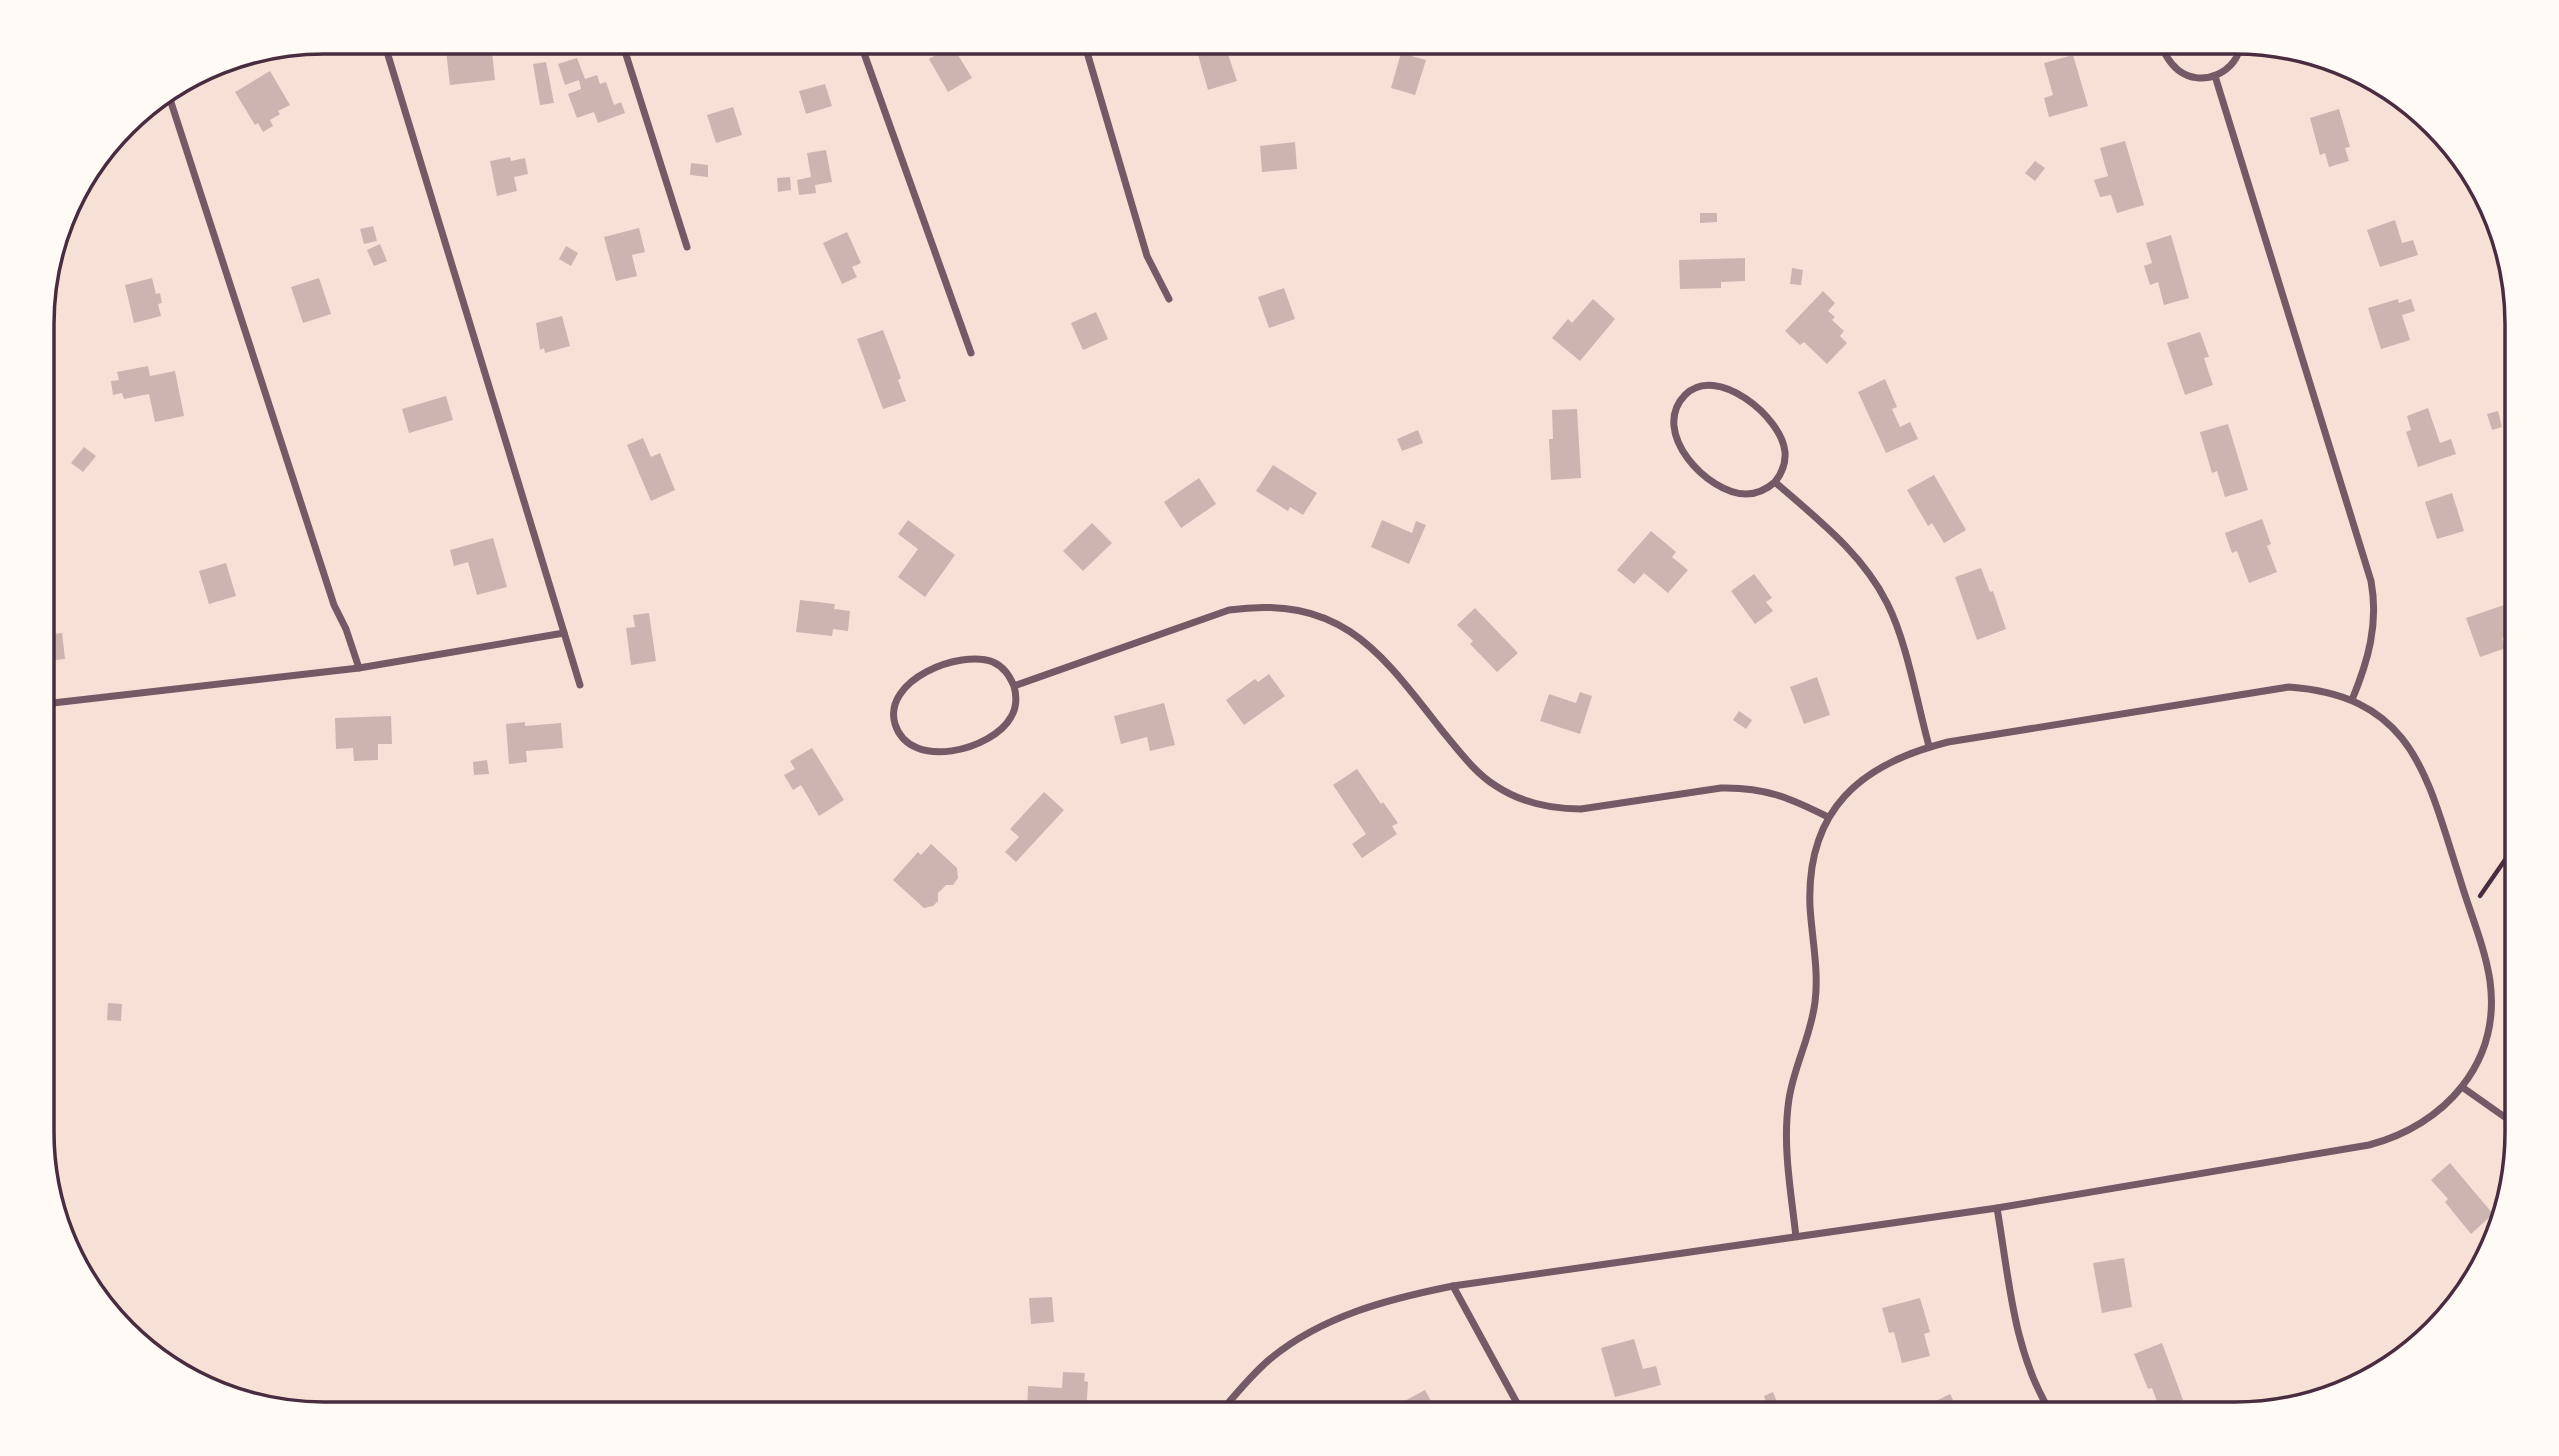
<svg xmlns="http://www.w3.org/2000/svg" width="2559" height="1456" viewBox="0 0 2559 1456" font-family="'Fira Sans Condensed',sans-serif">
	<rect width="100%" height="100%" fill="#f7e1d7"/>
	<g fill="#ccb4b1">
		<polygon points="445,42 475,42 477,54 492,52 495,80 450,85"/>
		<polygon points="665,42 704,42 704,43 669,54"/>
		<polygon points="1217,42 1233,42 1235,48 1227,51 1237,81 1208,90 1196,48"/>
		<polygon points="952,45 972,78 948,92 929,59"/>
		<polygon points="1401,53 1426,60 1415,95 1391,88"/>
		<polygon points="2073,55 2088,106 2049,117 2044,98 2053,95 2044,63"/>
		<polygon points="577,58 585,79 597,75 600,84 606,82 614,105 621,102 625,113 598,123 594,112 577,118 568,94 581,89 579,80 565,85 558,64"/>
		<polygon points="546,62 554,103 540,105 533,64"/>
		<polygon points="270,71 290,105 278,111 280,114 270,120 273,126 263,132 258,123 255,125 235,92"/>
		<polygon points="825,84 832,106 806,114 799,91"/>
		<polygon points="733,107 742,135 716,143 707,115"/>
		<polygon points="2339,109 2350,147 2345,148 2349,161 2329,167 2325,153 2320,155 2310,118"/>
		<polygon points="2125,141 2144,205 2117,213 2111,195 2100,197 2094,180 2108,176 2100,148"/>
		<polygon points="1295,142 1297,169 1262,172 1260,146"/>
		<polygon points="826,150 832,182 815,185 816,193 799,195 797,180 811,177 807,153"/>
		<polygon points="510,157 511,161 525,158 528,174 514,177 517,191 497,196 490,161"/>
		<polygon points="2035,161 2045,168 2035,181 2025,173"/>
		<polygon points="691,163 708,165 708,177 690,175"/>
		<polygon points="790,177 791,190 778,192 777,178"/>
		<polygon points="1700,213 1717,213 1717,222 1700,223"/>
		<polygon points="2395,220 2402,243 2413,240 2418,255 2380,267 2367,230"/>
		<polygon points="373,226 377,241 364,244 360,229"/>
		<polygon points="639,228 645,252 632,255 637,276 616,281 604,237"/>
		<polygon points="847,232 861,263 852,267 857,277 842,284 823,243"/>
		<polygon points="2171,235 2189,298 2164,305 2158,282 2150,285 2144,266 2152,263 2146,243"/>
		<polygon points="380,244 387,261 374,266 367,250"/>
		<polygon points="566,246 578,253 571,266 559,259"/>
		<polygon points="1745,258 1745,281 1721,282 1721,288 1680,289 1679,260"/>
		<polygon points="1792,268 1803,270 1801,285 1790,284"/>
		<polygon points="152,278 156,294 160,293 162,303 158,304 161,316 134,323 125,285"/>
		<polygon points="319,278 331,314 303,323 291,287"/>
		<polygon points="1284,288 1295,319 1269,328 1258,297"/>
		<polygon points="1823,291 1835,303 1828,311 1835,317 1832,320 1844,331 1840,336 1847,343 1827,364 1804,342 1800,345 1785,331"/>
		<polygon points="1593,299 1615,319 1580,361 1552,338 1568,319 1572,323"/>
		<polygon points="2398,299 2399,303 2411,299 2415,311 2402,315 2410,340 2381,349 2368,308"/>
		<polygon points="1096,312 1108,339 1083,350 1071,323"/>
		<polygon points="562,316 570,346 545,353 544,348 540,350 536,323"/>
		<polygon points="883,330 901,378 898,380 906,401 883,409 857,339"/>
		<polygon points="2200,332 2209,357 2204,358 2213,385 2185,395 2167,343"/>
		<polygon points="148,366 150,376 175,371 184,416 155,422 149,394 124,399 122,393 113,395 111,381 119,380 117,372"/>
		<polygon points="1885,379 1897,407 1892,409 1900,427 1910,422 1918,439 1886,453 1858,392"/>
		<polygon points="446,396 453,420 409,433 402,409"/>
		<polygon points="2428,408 2440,443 2451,439 2456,454 2418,467 2406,432 2411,430 2407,416"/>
		<polygon points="1577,409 1581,478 1551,480 1549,439 1553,439 1552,410"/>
		<polygon points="2498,411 2502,427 2492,430 2487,414"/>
		<polygon points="2228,424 2248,490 2225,497 2217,471 2212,473 2200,432"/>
		<polygon points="1418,430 1423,443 1402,451 1397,439"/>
		<polygon points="643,438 651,457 660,453 675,490 651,501 627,445"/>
		<polygon points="84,447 96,456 83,472 71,463"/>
		<polygon points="1273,465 1317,493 1303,515 1290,507 1288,511 1256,491"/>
		<polygon points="1934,475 1966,530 1944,543 1932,523 1928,526 1907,490"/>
		<polygon points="1199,478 1216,504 1181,528 1164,502"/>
		<polygon points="2452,493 2464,531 2437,539 2425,502"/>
		<polygon points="2262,519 2271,544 2267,546 2277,572 2249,583 2237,551 2232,553 2225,533"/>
		<polygon points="908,520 955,555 925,597 898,577 918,549 898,534"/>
		<polygon points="1382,520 1412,533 1416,521 1426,525 1409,564 1371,547"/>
		<polygon points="1092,523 1112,543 1083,571 1063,551"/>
		<polygon points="1651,531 1676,552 1672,557 1688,570 1668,593 1644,573 1634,584 1617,570"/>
		<polygon points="493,538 507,587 477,595 468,562 454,566 450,550"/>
		<polygon points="226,563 236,596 209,604 199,571"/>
		<polygon points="1981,568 1990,592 1993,591 2006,629 1977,640 1955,577"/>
		<polygon points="1754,574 1772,598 1766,602 1773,611 1755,624 1731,591"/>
		<polygon points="800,600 835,604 834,609 850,611 848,631 833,629 832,636 796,632"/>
		<polygon points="2507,604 2516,633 2502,638 2506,648 2480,657 2466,618"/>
		<polygon points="1475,608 1518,653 1497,672 1470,644 1473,641 1457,625"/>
		<polygon points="649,613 656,661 631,665 626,628 635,627 633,615"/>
		<polygon points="62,633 65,659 44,661 44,635"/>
		<polygon points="1269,674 1285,696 1244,725 1226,700 1255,679 1258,682"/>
		<polygon points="1817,677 1830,715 1804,724 1790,687"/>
		<polygon points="1580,692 1592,696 1580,734 1540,721 1549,694 1576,703"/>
		<polygon points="1164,703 1175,745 1150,751 1147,737 1121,744 1114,716"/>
		<polygon points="1739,711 1752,720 1746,729 1733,720"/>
		<polygon points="391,716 392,744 378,744 378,760 354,761 353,748 336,749 335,718"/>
		<polygon points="525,722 525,726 561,723 563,748 526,751 527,762 509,764 506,724"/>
		<polygon points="812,748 844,800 819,816 801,785 793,790 784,775 795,769 790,761"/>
		<polygon points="487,760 489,774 474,775 473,762"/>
		<polygon points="1357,769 1381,804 1383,802 1398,823 1392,826 1397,834 1362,858 1352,844 1366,834 1333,785"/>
		<polygon points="1044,792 1064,810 1016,862 1005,852 1019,837 1010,829"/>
		<polygon points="931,844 957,868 958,878 953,885 946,885 938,893 938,901 933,906 924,908 893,880 918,852 921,855"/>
		<polygon points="108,1003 122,1004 121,1021 107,1020"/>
		<polygon points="2450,1163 2493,1214 2471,1234 2445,1202 2448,1199 2431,1180"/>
		<polygon points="2124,1258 2132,1307 2102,1313 2093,1263"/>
		<polygon points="1052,1297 1054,1322 1031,1324 1029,1298"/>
		<polygon points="1920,1298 1930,1332 1924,1334 1930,1356 1902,1363 1894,1332 1889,1333 1882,1308"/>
		<polygon points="1634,1339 1643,1369 1656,1366 1661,1385 1615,1397 1601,1348"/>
		<polygon points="2162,1343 2183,1400 2160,1409 2152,1388 2148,1389 2134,1354"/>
		<polygon points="1063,1372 1085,1373 1084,1381 1088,1382 1086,1414 1027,1414 1028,1386 1062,1388"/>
		<polygon points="1425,1390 1438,1414 1388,1414 1386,1411"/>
		<polygon points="1773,1392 1779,1407 1769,1411 1764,1396"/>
		<polygon points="1950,1394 1960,1414 1930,1414 1926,1406"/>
	</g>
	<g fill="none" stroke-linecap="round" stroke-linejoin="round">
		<polyline stroke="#4a2c40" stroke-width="4.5" points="2480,896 2516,844"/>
		<g stroke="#755966" stroke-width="7">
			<polyline points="384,42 580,685"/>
			<polyline points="622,42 687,247"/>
			<polyline points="860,42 971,353"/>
			<polyline points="1084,42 1147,256 1169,299"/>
			<path d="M2159,42C2164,52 2169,63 2178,70C2202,89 2238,72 2241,43"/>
			<path d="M2215,76L2371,581C2379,624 2368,661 2352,700"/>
			<polyline points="168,93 334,605 346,629 359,668"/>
			<path d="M1775,482C1767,489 1757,494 1746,494C1708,494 1649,432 1685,395C1716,363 1782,417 1785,452C1786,464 1782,473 1775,482C1816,518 1862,553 1887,603C1907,642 1917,703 1929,746"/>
			<path d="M1014,686C1017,697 1017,707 1011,717C993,750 910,772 895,724C882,680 960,649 993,662C1004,667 1009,675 1014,686L1229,610C1343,594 1381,653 1444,733C1460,752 1475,773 1496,786C1522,803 1551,809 1581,809L1721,788C1765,787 1790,798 1828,817"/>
			<polyline points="44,704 359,668 564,633"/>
			<polyline points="2462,1087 2516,1125"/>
			<path d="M1997,1208C2009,1278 2013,1352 2051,1413"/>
			<polyline points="1453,1286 1523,1414"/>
			<path d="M1219,1414C1235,1395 1251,1375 1270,1359C1322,1316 1388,1299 1453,1286L1997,1208L2369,1145C2445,1125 2501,1063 2490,981C2485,947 2470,913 2460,879C2427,778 2415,696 2289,687L1948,742C1860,764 1806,810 1810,907C1812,939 1819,971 1815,1002C1811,1036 1794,1066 1789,1099C1782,1145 1791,1191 1796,1237"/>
		</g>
	</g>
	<path d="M0 0H2559V1456H0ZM324 54H2235A270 270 0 0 1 2505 324V1132A270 270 0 0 1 2235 1402H324A270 270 0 0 1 54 1132V324A270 270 0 0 1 324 54Z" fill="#fffaf5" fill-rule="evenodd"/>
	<path fill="none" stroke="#4a2c40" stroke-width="3.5" d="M324 54H2235A270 270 0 0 1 2505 324V1132A270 270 0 0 1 2235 1402H324A270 270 0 0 1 54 1132V324A270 270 0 0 1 324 54Z"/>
</svg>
